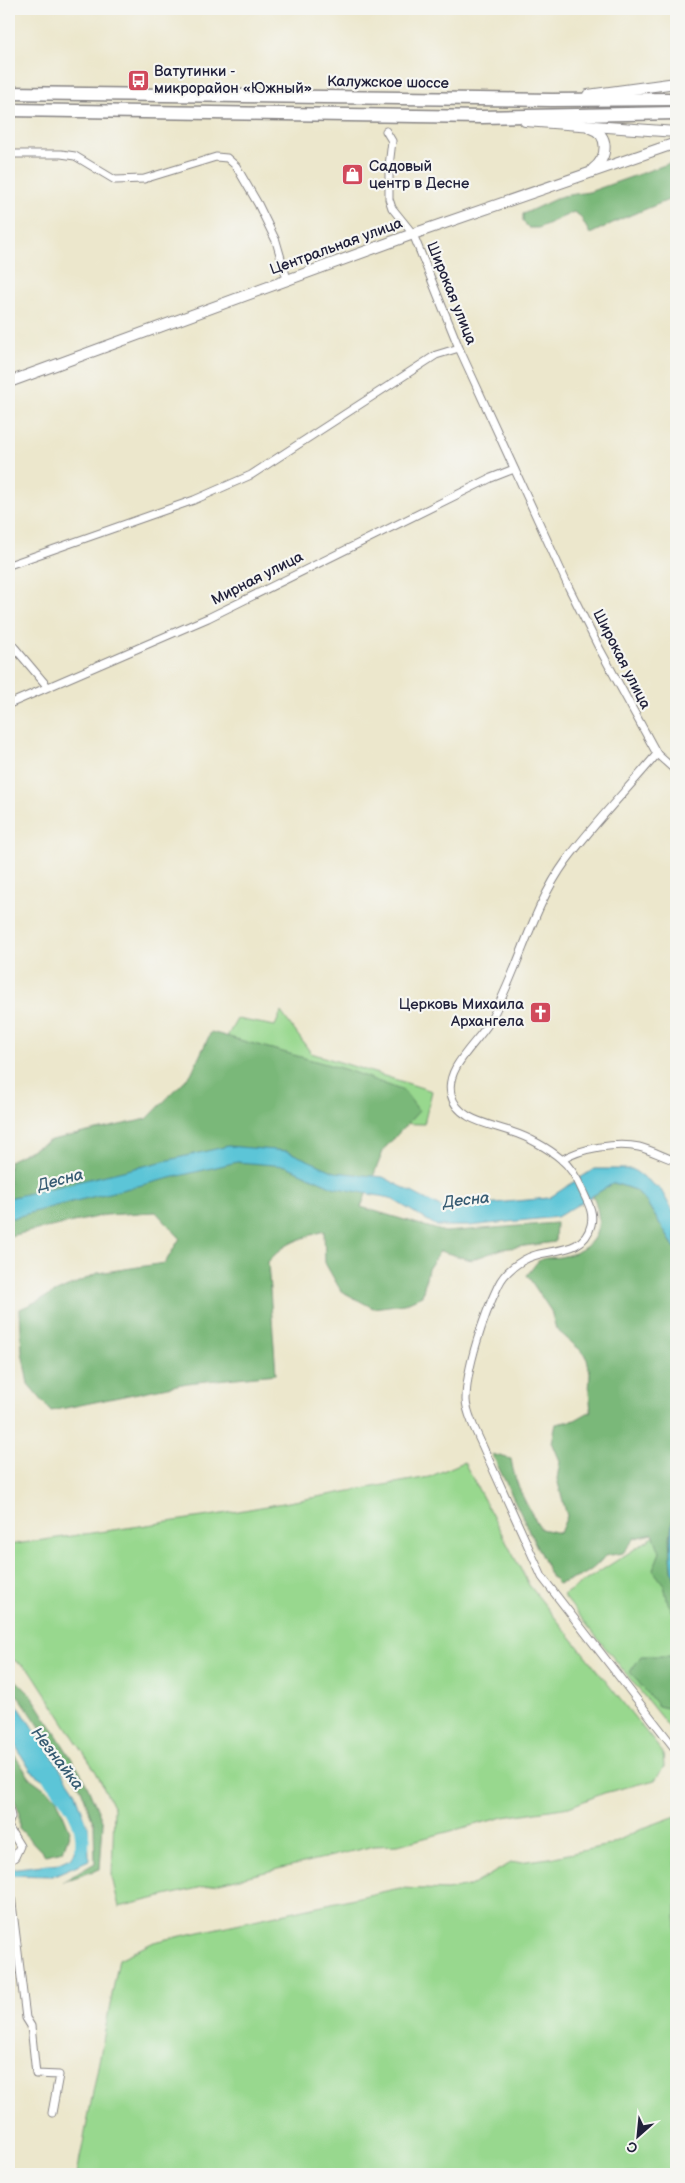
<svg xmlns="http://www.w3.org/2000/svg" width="685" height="2183" viewBox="0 0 685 2183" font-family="'Balsamiq Sans',sans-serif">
	<rect width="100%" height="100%" fill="#f6f6f2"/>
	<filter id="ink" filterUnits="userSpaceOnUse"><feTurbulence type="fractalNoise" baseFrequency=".02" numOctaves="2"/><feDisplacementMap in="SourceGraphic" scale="10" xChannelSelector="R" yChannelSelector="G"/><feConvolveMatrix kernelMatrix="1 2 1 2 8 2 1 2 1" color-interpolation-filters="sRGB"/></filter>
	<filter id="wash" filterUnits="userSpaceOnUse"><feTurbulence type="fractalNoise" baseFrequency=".0096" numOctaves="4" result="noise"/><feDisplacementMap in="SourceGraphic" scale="20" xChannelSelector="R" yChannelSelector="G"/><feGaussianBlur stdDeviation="1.12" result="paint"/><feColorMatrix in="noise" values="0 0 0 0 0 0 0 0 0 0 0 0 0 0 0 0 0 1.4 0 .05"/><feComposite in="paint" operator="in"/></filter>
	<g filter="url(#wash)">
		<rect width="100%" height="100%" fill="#ece7cc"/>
		<g fill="#98d88e" stroke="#5d7d64">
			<polygon points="281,1012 311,1053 432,1091 424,1124 181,1118 237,1019 275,1026"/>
			<polygon points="464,1462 529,1585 663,1753 664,1767 655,1780 604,1793 569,1807 504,1817 398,1845 374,1846 119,1907 112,1877 114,1808 96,1772 31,1671 9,1657 9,1545 216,1515 429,1477"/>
			<polygon points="658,1534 676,1534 676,1736 563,1595"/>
			<polygon points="676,1816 676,2174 77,2174 119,1959 154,1942 400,1888 447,1890 470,1886 511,1863 550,1858 609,1845 646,1827"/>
		</g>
		<g fill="#7ab879" stroke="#4e6d5a">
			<polygon points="676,161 676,197 621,219 590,234 580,216 574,212 538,228 529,228 523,222 523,214 562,196 589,192"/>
			<path d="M211,1032L344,1069L404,1091L419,1111L384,1149L361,1207L445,1232L556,1223L555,1242L502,1249L471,1260L440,1251L428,1269L422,1296L404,1304L373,1308L341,1291L325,1263L324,1231C300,1239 285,1242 268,1262L276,1374L187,1383L51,1411L28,1384L22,1352L20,1309L98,1273L165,1263L180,1238L156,1212L106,1215L9,1236V1161L51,1140L147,1119L191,1074Z"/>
			<path d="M614,1183L635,1190L647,1203L676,1250V1496L670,1537L672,1569L676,1584V1618L668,1603L664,1585L653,1570L660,1552L653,1534L635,1538L623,1553L605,1556C590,1574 581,1577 558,1584L552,1578L492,1454L511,1459C515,1486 527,1506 541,1529L560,1533L567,1516L557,1479L560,1461L552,1442L556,1424L575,1420L591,1411L589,1392L590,1373L586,1355L556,1329L551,1311L527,1275C531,1271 536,1262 540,1260C545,1257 554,1258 560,1257C596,1250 606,1229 593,1195Z"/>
			<polygon points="641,1656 676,1656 676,1710 658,1706 630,1672"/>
			<polygon points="9,1673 32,1696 85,1780 103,1823 100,1869 62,1882 95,1863 94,1824 80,1786 21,1699 9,1688"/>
			<polygon points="9,1747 30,1778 56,1797 70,1831 63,1851 45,1855 19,1828 19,1812 9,1784"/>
		</g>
		<g fill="#5bc5d7" stroke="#3e7489">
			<polygon points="228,1146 287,1151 335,1172 383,1177 442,1208 549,1198 594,1169 632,1169 661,1190 676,1217 676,1250 647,1203 635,1190 614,1183 557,1217 469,1226 437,1226 390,1198 333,1187 286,1166 237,1162 55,1206 9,1219 9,1198"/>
			<path d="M676,1496V1584C667,1554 672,1526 676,1496Z"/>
			<polygon points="9,1697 18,1706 75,1791 88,1827 89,1860 52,1876 9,1875 9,1869 59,1863 72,1857 82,1839 76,1809 63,1792 31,1771 9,1735"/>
		</g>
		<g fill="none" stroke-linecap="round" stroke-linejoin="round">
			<path stroke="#5bc5d7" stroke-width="14" d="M50,1777C66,1797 86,1820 82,1848"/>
		</g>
	</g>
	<g filter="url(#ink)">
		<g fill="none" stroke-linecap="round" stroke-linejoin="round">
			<defs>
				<g id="street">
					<path d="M386,131L392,141L389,166V199L392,208L413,234L459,348L569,588L597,644L657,754C627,790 594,823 566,861C531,909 519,971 489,1023C476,1044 445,1068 451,1094C457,1121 491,1124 512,1132C528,1137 548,1148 561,1159C572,1168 578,1180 583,1192C588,1203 594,1212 591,1225C583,1258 544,1246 522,1261C512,1267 503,1275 498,1286C484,1315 466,1368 466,1400C466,1408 470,1417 473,1425L542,1577L676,1750"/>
					<polyline points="9,154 61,154 75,156 115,180 144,179 216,157 227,158 236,166 258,204 276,241 287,279"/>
					<polyline points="9,565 194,500 251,475 436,355 459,348"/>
					<polyline points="9,641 47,686"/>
					<polyline points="9,704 208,618 491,478 514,469"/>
					<polyline points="657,754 676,771"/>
					<path d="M562,1160C580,1148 618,1142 639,1147C651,1150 664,1157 676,1161"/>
					<polyline points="9,1807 11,1817 9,1822"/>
					<polyline points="9,1828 20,1846 15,1857 9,1861"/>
					<polyline points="9,1879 26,2018 31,2026 36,2074 59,2075 52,2113"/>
				</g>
				<g id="secondary">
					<polyline points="588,95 676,83"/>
					<polyline points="525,121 676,132"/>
					<path d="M590,128C610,134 608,158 593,169"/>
					<polyline points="9,382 413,234 676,143"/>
				</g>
				<g id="highway">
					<polyline points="9,93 552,100 676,99"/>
					<polyline points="9,110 482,117 676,113"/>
				</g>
			</defs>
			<use href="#street" stroke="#878484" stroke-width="9"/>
			<use href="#secondary" stroke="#878484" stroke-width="12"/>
			<use href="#highway" stroke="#878484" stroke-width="15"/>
			<use href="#street" stroke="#fff" stroke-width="7"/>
			<use href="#secondary" stroke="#fff" stroke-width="10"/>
			<use href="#highway" stroke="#fff" stroke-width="12"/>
		</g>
	</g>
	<defs>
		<symbol id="bus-square" viewBox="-11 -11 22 22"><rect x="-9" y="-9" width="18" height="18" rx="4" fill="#d1495b" stroke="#f6f6f2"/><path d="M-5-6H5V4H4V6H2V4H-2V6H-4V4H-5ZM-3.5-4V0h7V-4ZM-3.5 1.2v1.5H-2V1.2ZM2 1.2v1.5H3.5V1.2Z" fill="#fff"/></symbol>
		<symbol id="shop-square" viewBox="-11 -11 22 22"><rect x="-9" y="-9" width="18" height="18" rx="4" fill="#d1495b" stroke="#f6f6f2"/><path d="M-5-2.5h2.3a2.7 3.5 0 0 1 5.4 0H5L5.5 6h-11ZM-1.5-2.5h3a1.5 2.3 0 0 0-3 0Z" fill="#fff"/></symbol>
		<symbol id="church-square" viewBox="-11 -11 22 22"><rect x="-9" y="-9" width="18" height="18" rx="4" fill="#d1495b" stroke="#f6f6f2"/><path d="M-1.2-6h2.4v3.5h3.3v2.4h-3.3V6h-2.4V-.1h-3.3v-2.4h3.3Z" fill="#fff"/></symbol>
	</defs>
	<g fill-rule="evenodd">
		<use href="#bus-square" x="126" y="68" width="25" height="25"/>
		<use href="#shop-square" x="340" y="162" width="25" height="25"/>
		<use href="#church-square" x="528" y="1000" width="25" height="25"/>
	</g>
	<g text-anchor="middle" stroke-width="4.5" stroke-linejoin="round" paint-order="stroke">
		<g font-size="15" fill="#22223b" stroke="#f6f6f2" text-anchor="start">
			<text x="154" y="76">Ватутинки -<tspan x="154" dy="17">микрорайон «Южный»</tspan></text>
			<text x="369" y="171">Садовый<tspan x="369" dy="17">центр в Десне</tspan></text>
			<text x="524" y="1009" text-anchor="end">Церковь Михаила<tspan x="524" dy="17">Архангела</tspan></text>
		</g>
		<g font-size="15" fill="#22223b" stroke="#f6f6f2">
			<text transform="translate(388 82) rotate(1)" y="5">Калужское шоссе</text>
			<text transform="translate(336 246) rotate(-20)" y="5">Центральная улица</text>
			<text transform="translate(452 293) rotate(68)" y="5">Широкая улица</text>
			<text transform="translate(257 578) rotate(-27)" y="5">Мирная улица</text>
			<text transform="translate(622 659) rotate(63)" y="5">Широкая улица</text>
		</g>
		<g font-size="16" font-style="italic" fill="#365b72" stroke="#f6f6f2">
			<text transform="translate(60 1179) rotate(-15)" y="6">Десна</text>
			<text transform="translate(466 1199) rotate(-6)" y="6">Десна</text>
			<text transform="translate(58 1758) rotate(52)" y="6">Незнайка</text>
		</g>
	</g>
	<rect width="685" height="2183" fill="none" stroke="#f6f6f2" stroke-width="30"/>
	<g transform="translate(638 2136) rotate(207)" stroke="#f6f6f2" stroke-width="4" paint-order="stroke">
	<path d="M0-4L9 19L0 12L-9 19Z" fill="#22223b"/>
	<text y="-8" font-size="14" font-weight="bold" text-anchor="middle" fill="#22223b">С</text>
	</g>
</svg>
